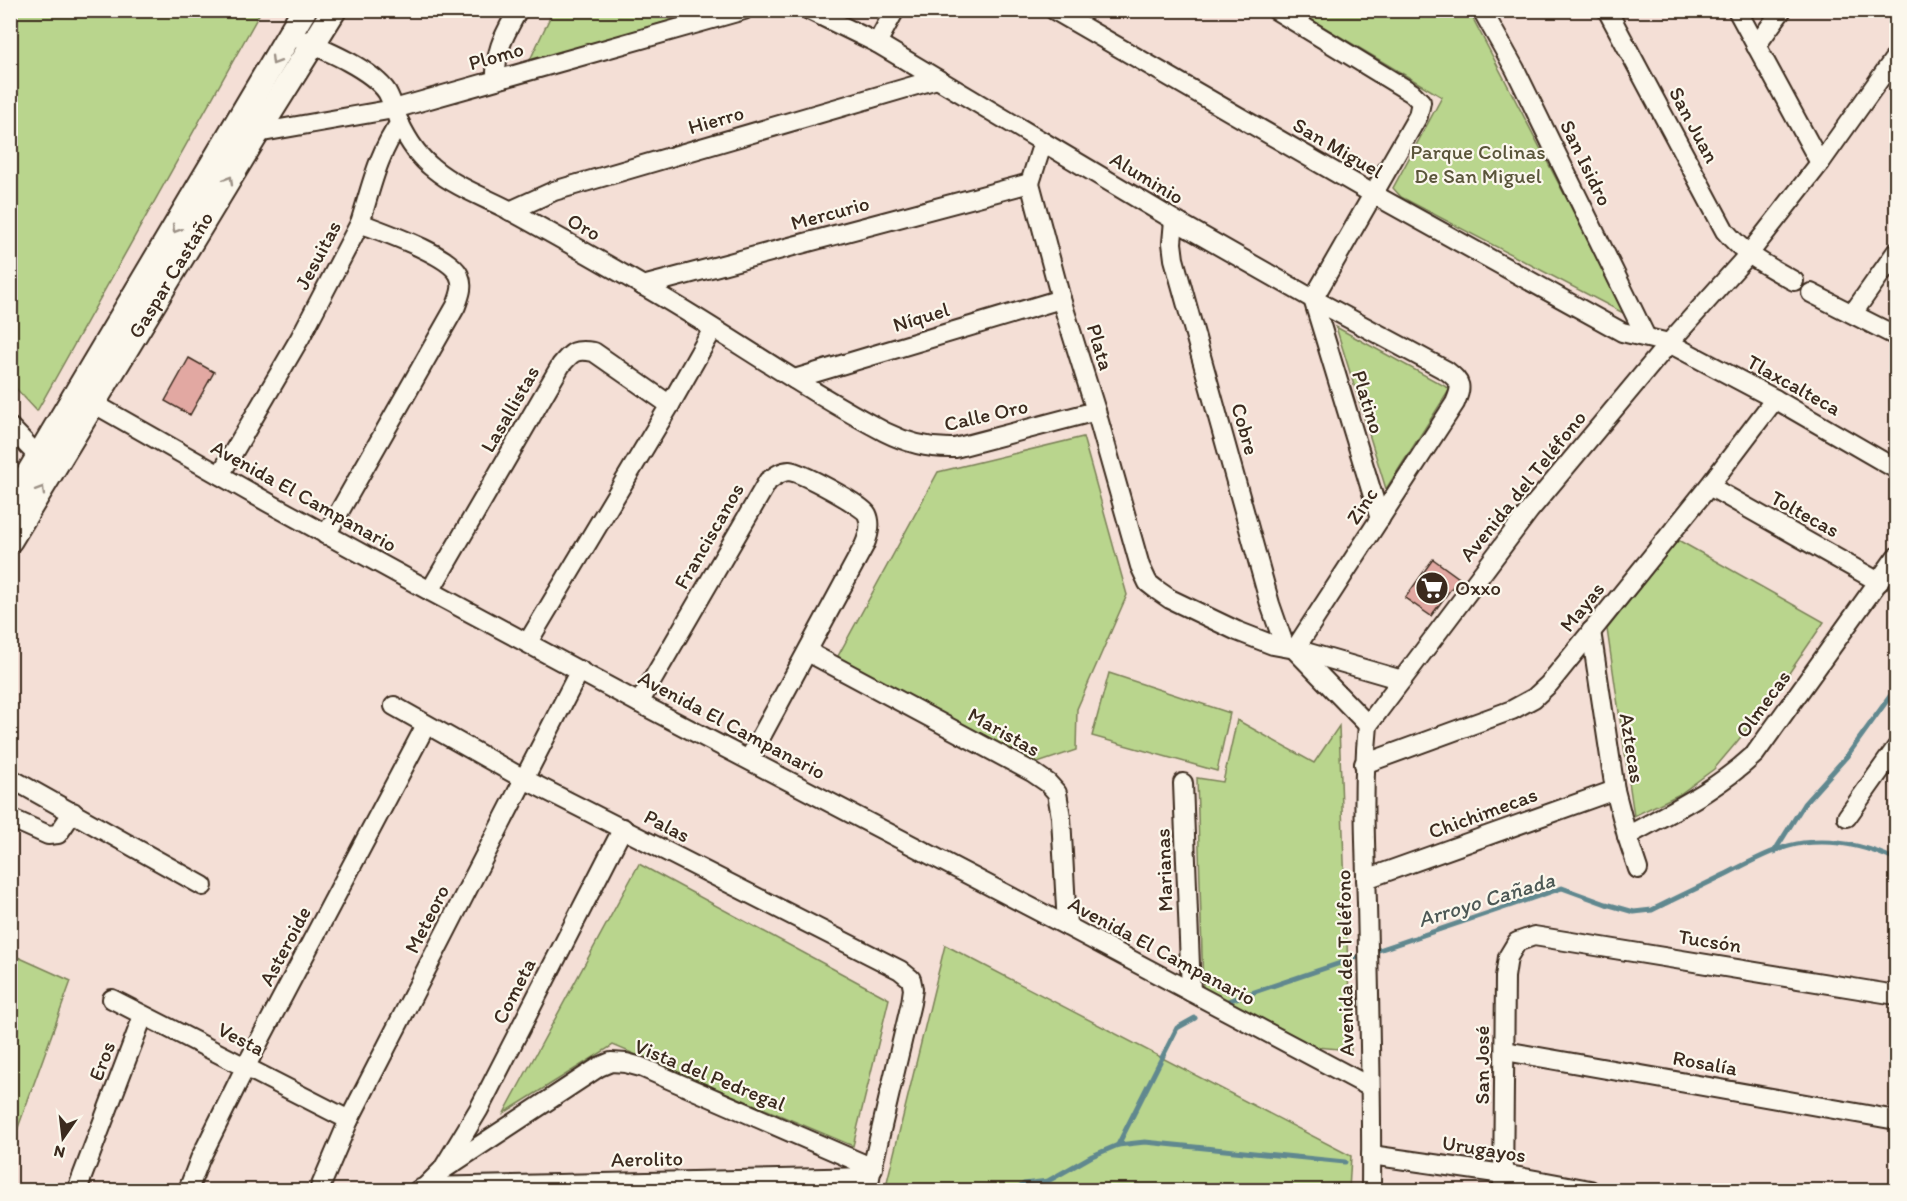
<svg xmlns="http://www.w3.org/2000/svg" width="1907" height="1201" viewBox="0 0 1907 1201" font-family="Itim,sans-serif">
	<rect width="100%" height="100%" fill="#f4dfd6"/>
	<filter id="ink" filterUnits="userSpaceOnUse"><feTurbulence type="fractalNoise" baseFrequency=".0167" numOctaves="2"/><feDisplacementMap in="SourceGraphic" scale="12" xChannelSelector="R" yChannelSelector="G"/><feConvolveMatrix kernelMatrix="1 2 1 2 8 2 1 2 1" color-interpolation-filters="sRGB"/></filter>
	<g filter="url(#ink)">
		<g fill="#b9d58d" stroke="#7a8056" stroke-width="1.5">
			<polygon points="11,10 261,11 37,411 11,383"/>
			<polygon points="553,11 702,11 529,62"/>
			<polygon points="1297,11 1469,11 1627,315 1401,197 1393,188 1442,97"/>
			<polygon points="1336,327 1450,389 1386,489"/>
			<polygon points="1083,437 1127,595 1077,709 1076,750 1032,765 837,658 938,472"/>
			<polygon points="1678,540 1824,622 1774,695 1736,743 1714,769 1680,794 1634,816 1607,629"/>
			<polygon points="1109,673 1230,713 1217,771 1092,736"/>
			<polygon points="1237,720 1314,763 1339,726 1351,1050 1304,1046 1203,990 1197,778 1223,782"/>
			<polygon points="639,864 889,999 853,1146 613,1045 504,1113"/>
			<polygon points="945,945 1351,1156 1349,1190 885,1190"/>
			<polygon points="11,954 71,981 11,1147"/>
		</g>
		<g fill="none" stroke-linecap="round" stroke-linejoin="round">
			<g stroke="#61888f" stroke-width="5">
				<polyline points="1774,852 1804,804 1847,756 1896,688"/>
				<path d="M1373,952L1562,888L1606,904L1634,912L1652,910C1678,897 1704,885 1730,872C1752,861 1779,846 1803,843C1836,839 1867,846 1896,860"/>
				<polyline points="1222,1003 1364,955"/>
				<polyline points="1118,1145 1177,1028 1195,1018"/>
				<polyline points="1017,1190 1024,1184 1048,1181 1092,1156 1118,1145 1145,1142 1345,1162"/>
			</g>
		</g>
		<g fill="#e2a8a2" stroke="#3b2a1e" stroke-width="1.5">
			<polygon points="189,358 214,372 190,415 165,401"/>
			<polygon points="1433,559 1459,578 1431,616 1405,598"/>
		</g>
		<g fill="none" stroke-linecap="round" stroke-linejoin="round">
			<defs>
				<g id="minor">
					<path d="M809,10L877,43L1174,220L1313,299L1447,371C1462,383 1462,386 1455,403L1295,649"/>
					<polyline points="1054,10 1373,194 1622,332 1669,343 1775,399 1896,469"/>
					<polyline points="1276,10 1412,93 1421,102 1418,116 1313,299 1380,519"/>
					<polyline points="1482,10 1515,69 1646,337"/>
					<path d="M1607,10L1725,231C1746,256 1766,265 1794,281"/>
					<polyline points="1737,10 1820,163"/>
					<path d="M290,35C318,47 370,67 387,92C392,101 395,112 399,122C407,139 418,157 434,169C456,187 484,197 509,210C553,234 597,259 640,284C723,331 801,388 885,432C907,443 931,449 955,448L1096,411"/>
					<polyline points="877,43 895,10"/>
					<polyline points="1756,46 1782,10"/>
					<path d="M496,80C495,49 504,36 518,10"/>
					<polyline points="257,133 394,109 744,10"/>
					<polyline points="1043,142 1030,183 1061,299 1096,411 1140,566 1148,583 1157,590 1170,599 1237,631 1273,645 1295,649 1402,680"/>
					<polyline points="510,211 554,191 937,79"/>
					<polyline points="1174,220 1172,243 1174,259 1270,604 1285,647"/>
					<path d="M360,223C371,188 378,153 400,123"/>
					<polyline points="643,286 1030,183"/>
					<polyline points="1811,293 1896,336"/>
					<polyline points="1853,313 1896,252"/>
					<polyline points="794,379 1061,299"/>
					<polyline points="84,398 269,503 430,591 639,703 1067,926 1370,1087"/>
					<polyline points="10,427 39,457"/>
					<path d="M220,475L300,338L360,223C383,232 449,254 459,275C464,286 460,295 456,306L326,535"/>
					<polyline points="1709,486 1879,582"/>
					<path d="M430,591L561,365C573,351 575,349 594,352L670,405"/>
					<polyline points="1591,631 1615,790 1627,836 1638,869"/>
					<polyline points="528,642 670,405 713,329"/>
					<polyline points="1296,651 1368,725"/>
					<polyline points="808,652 1032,772 1048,783 1057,793 1061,817 1067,926"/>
					<path d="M639,703L768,481C774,477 781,471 789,471C801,472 862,505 867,514C872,524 868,537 864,546L749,759"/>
					<polyline points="394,706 524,779 900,970 911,979 913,989 911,1003 867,1190"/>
					<polyline points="1364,764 1512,710 1534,698 1549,684 1709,486 1775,399"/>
					<polyline points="10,778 203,886"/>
					<polyline points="1183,783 1191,992"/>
					<polyline points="1847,817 1896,748"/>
					<polyline points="10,818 48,835 58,834 73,812"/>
					<path d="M1627,836C1674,810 1715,791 1755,754L1896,557"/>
					<polyline points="1366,879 1615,790"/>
					<polyline points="112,999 349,1120"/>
					<polyline points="1505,1051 1896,1120"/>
					<polyline points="1371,1155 1503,1174 1590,1190"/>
					<polyline points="444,1167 479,1109 623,828"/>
					<polyline points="425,1187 870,1177"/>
					<polyline points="77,1190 143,1016"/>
					<polyline points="188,1190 200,1159 246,1066 426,725"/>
					<polyline points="319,1190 349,1120 580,670"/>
					<polyline points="418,1190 425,1187 441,1171 599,1067 611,1062 626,1063 641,1067 873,1168"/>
					<path d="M1371,1190C1372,1095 1369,999 1367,903C1365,843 1362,785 1368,725L1529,511L1669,343L1748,255L1820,163L1896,56"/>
					<polyline points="1503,1190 1505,977 1508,957 1517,942 1534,936 1553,939 1896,995"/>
				</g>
				<g id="major">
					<polyline points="10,505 304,10"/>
					<path id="s1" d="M10,540L257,133L334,10"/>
				</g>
			</defs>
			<use href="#minor" stroke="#3b2a1e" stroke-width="22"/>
			<use href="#major" stroke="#3b2a1e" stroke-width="28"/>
			<use href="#minor" stroke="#fbf7ec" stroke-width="18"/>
			<use href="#major" stroke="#fbf7ec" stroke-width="24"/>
		</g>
		<defs><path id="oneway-chevron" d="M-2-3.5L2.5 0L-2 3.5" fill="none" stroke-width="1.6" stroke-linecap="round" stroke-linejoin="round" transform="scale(1.5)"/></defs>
		<g stroke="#9b9085">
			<use href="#oneway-chevron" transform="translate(275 61) rotate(121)"/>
			<use href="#oneway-chevron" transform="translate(229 180) rotate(-59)"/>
			<use href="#oneway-chevron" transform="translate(176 229) rotate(121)"/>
			<use href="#oneway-chevron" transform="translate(41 490) rotate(-59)"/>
		</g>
	</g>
	<defs>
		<symbol id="supermarket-disc" viewBox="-11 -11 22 22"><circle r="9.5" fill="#3b2a1e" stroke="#fbf7ec"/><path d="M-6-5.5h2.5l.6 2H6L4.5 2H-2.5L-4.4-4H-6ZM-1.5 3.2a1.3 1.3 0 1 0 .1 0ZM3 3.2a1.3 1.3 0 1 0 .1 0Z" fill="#fff"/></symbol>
	</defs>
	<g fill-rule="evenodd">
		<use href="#supermarket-disc" x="1413" y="569" width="38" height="38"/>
	</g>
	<g text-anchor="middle" stroke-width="4.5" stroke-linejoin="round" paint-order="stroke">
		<g font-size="21" fill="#3b2a1e" stroke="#fbf7ec">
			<text transform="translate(496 56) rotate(-16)" y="7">Plomo</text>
			<text transform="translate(716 120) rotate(-16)" y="7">Hierro</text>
			<text transform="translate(1694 125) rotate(62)" y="7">San Juan</text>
			<text transform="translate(1338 148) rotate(30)" y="7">San Miguel</text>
			<text transform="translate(1586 163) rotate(64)" y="7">San Isidro</text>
			<text transform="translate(1147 178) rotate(31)" y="7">Aluminio</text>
			<text transform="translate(830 213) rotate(-15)" y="7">Mercurio</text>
			<text transform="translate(584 227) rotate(29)" y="7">Oro</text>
			<text transform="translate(318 255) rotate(-62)" y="7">Jesuitas</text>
			<text dy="7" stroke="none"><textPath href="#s1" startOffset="310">Gaspar Castaño</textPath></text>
			<text transform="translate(921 317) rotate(-17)" y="7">Níquel</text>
			<text transform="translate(1100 347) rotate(73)" y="7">Plata</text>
			<text transform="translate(1794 385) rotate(29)" y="7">Tlaxcalteca</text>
			<text transform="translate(1368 402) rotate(73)" y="7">Platino</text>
			<text transform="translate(510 409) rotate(-60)" y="7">Lasallistas</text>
			<text transform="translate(986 415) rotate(-13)" y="7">Calle Oro</text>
			<text transform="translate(1245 429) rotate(74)" y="7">Cobre</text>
			<text transform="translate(1523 486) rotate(-51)" y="7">Avenida del Teléfono</text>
			<text transform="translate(304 496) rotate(29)" y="7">Avenida El Campanario</text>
			<text transform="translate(1362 506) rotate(-57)" y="7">Zinc</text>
			<text transform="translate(1805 514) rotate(29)" y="7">Toltecas</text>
			<text transform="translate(709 536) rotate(-60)" y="7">Franciscanos</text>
			<text transform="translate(1582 607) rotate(-51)" y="7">Mayas</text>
			<text transform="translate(1763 704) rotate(-54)" y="7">Olmecas</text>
			<text transform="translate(732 725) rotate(28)" y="7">Avenida El Campanario</text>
			<text transform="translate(1004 732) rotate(29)" y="7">Maristas</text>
			<text transform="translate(1632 748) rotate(81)" y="7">Aztecas</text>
			<text transform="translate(1483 813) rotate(-20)" y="7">Chichimecas</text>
			<text transform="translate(667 826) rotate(27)" y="7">Palas</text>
			<text transform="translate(1164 870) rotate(-92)" y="7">Marianas</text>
			<text transform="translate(427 919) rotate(-63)" y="7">Meteoro</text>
			<text transform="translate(1710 941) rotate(9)" y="7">Tucsón</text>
			<text transform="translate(285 946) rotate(-62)" y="7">Asteroide</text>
			<text transform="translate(1162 951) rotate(28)" y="7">Avenida El Campanario</text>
			<text transform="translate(1345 963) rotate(-91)" y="7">Avenida del Teléfono</text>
			<text transform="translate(514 991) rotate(-63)" y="7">Cometa</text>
			<text transform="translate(241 1039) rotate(27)" y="7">Vesta</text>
			<text transform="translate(102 1061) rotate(-69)" y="7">Eros</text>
			<text transform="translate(1705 1063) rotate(10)" y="7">Rosalía</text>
			<text transform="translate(1482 1065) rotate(-90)" y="7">San José</text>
			<text transform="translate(710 1075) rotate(22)" y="7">Vista del Pedregal</text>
			<text transform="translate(1484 1149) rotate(9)" y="7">Urugayos</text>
			<text transform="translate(647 1159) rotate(-1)" y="7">Aerolito</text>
		</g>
		<g font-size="21" fill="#5a553a" stroke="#fbf7ec">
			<text x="1478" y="159">Parque Colinas<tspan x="1478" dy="24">De San Miguel</tspan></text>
		</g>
		<g font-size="21" fill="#3b2a1e" stroke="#fbf7ec" text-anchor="start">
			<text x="1455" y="595">Oxxo</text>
		</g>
		<g font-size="22" font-style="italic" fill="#4e5956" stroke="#fbf7ec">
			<text transform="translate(1486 899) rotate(-17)" y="8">Arroyo Cañada</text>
		</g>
	</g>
	<rect width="1907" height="1201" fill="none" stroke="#fbf7ec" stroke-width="36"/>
	<rect x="18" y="18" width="1871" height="1165" fill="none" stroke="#3b2a1e" stroke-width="2" filter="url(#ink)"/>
	<g transform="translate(63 1138) rotate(194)" stroke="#fbf7ec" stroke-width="4.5" paint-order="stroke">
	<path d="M0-4.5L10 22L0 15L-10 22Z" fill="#3b2a1e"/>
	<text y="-9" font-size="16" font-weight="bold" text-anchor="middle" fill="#3b2a1e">N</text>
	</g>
</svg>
